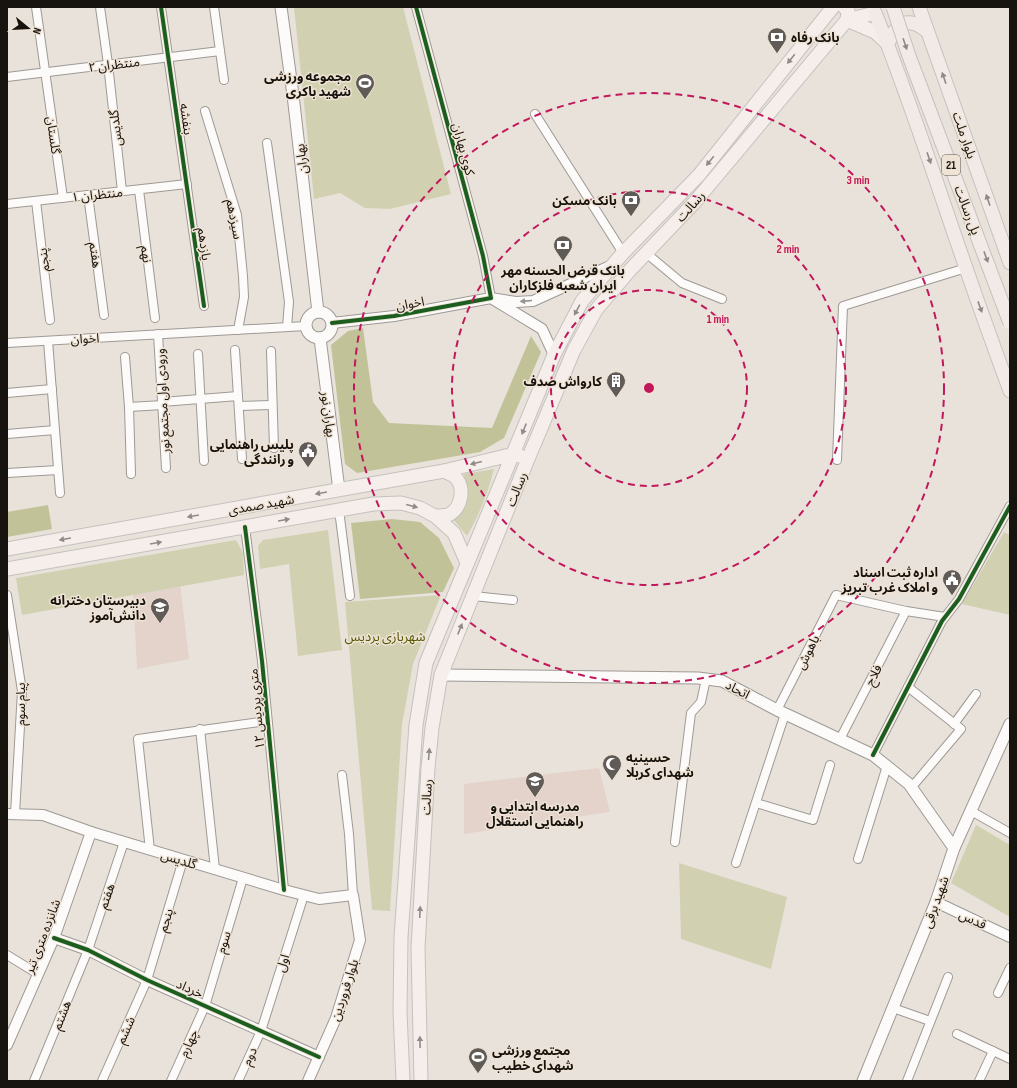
<svg xmlns="http://www.w3.org/2000/svg" width="1017" height="1088" viewBox="0 0 1017 1088" font-family="'Sofia Sans Condensed','Noto Sans Arabic',sans-serif">
	<rect width="100%" height="100%" fill="#e9e2db"/>
	<g fill="#e3d3cb">
		<polygon points="180,583 189,659 137,669 133,590"/>
		<polygon points="599,768 610,812 464,834 464,784"/>
	</g>
	<g fill="#d1d1b2">
		<polygon points="294,7 403,7 451,194 390,209 365,208 340,193 314,199"/>
		<path d="M494,469C488,493 479,515 467,536L453,519C472,507 468,493 464,474Z"/>
		<polygon points="328,530 342,650 298,656 289,564 260,569 258,546 263,540"/>
		<polygon points="1004,532 1010,535 1010,615 962,604"/>
		<polygon points="236,540 243,553 244,575 22,615 16,578"/>
		<polygon points="441,595 413,664 402,724 390,911 372,910 345,602"/>
		<polygon points="976,825 1010,845 1010,917 951,883"/>
		<polygon points="679,863 787,897 771,969 681,939"/>
	</g>
	<g fill="#c2c298">
		<polygon points="363,328 373,402 389,423 492,428 531,336 541,352 504,438 480,452 357,473 345,464 331,345 348,331"/>
		<polygon points="48,505 52,529 7,537 7,512"/>
		<polygon points="392,519 420,522 439,538 454,568 443,592 360,599 351,523"/>
	</g>
	<g fill="none" stroke-linecap="round" stroke-linejoin="round">
		<defs>
			<g id="minor">
				<polyline points="36,7 63,198"/>
				<polyline points="100,7 108,64 122,191"/>
				<polyline points="161,7 204,306"/>
				<polyline points="214,7 224,80"/>
				<polyline points="416,7 483,256 491,298"/>
				<polyline points="7,77 220,51"/>
				<polyline points="205,111 237,215 243,276 244,297 238,330"/>
				<polyline points="535,114 623,253"/>
				<polyline points="267,143 289,302 287,327"/>
				<polyline points="139,190 155,318"/>
				<polyline points="88,195 104,315"/>
				<polyline points="36,201 50,320"/>
				<polyline points="7,204 187,184"/>
				<polyline points="646,253 682,283 722,299"/>
				<polyline points="158,334 166,468"/>
				<polyline points="48,341 60,493"/>
				<polyline points="7,343 306,326"/>
				<polyline points="235,350 242,459"/>
				<polyline points="271,351 274,448"/>
				<polyline points="198,354 204,461"/>
				<polyline points="125,357 129,407 131,474"/>
				<polyline points="7,393 52,389"/>
				<polyline points="162,402 238,396"/>
				<polyline points="239,406 272,405"/>
				<polyline points="129,407 163,405"/>
				<polyline points="7,434 55,430"/>
				<polyline points="837,460 843,306 966,268"/>
				<polyline points="7,473 58,470"/>
				<polyline points="339,510 350,596"/>
				<polyline points="245,527 262,661 284,890"/>
				<polyline points="7,595 22,691 15,814"/>
				<polyline points="473,596 513,600"/>
				<polyline points="908,687 961,729 911,788"/>
				<polyline points="777,710 836,595 906,611 945,617"/>
				<polyline points="954,724 976,694"/>
				<polyline points="200,729 215,869"/>
				<polyline points="840,739 906,611"/>
				<polyline points="873,755 942,621 959,599 1010,506"/>
				<polyline points="342,775 349,834 353,895"/>
				<polyline points="756,803 813,820 830,765"/>
				<polyline points="971,811 1010,833"/>
				<polyline points="675,842 691,713 701,702 706,679"/>
				<polyline points="150,850 138,739 267,721"/>
				<polyline points="858,859 887,766"/>
				<polyline points="736,863 785,714"/>
				<polyline points="7,955 38,974"/>
				<polyline points="998,993 1010,968"/>
				<polyline points="893,1008 930,1021"/>
				<polyline points="957,1034 1010,1059"/>
				<polyline points="34,1081 88,950 124,842"/>
				<polyline points="102,1081 147,980 183,860"/>
				<polyline points="171,1081 205,1006 243,878"/>
				<polyline points="238,1081 261,1031 304,895"/>
				<polyline points="907,1081 948,977"/>
				<polyline points="979,1081 993,1051"/>
			</g>
			<g id="tertiary">
				<polyline points="332,323 394,316 491,298"/>
				<polyline points="554,355 542,329 491,298 516,302 533,301 610,266"/>
				<polyline points="7,814 43,815 91,832 284,890 319,899 353,895 360,940 336,1018 308,1081"/>
				<polyline points="936,902 1010,937"/>
				<polyline points="54,938 88,950 147,980 319,1057"/>
				<polyline points="7,1045 54,938 91,832"/>
			</g>
			<g id="secondary">
				<polyline points="281,7 293,95 318,312"/>
				<circle cx="319" cy="325" r="13"/>
				<polyline points="320,338 339,490"/>
				<polyline points="441,675 698,678 722,681 777,710 873,755 909,784 954,848"/>
				<polyline points="863,1081 936,902 954,848 1010,724"/>
			</g>
			<g id="primary">
				<polyline points="844,7 848,11 847,20 875,32 888,44"/>
				<path d="M435,516C439,516 444,516 448,515C461,510 466,487 455,477C452,474 447,473 444,471"/>
				<polyline points="7,549 444,471 514,454 520,456"/>
				<polyline points="7,569 373,504 401,503 420,508 435,516 454,533 467,563"/>
				<polyline points="403,1081 400,1012 401,937 416,725 426,663 554,355 582,301 623,253 699,175 833,7"/>
				<polyline points="421,1081 418,948 428,768 432,728 441,675 528,459 574,350 596,310 630,270 694,203 847,20 875,13"/>
			</g>
			<g id="trunk">
				<polyline points="919,7 1010,263"/>
				<path d="M875,13C909,96 936,182 966,268C980,309 995,350 1010,391"/>
				<path d="M888,44L892,34L901,24C912,21 918,24 927,31"/>
			</g>
		</defs>
		<use href="#minor" stroke="#9e9994" stroke-width="10"/>
		<use href="#tertiary" stroke="#9e9994" stroke-width="12"/>
		<use href="#secondary" stroke="#9e9994" stroke-width="13"/>
		<use href="#primary" stroke="#c4c1be" stroke-width="15"/>
		<use href="#trunk" stroke="#c4c1be" stroke-width="15"/>
		<use href="#minor" stroke="#fcfbfa" stroke-width="8"/>
		<use href="#tertiary" stroke="#fcfbfa" stroke-width="10"/>
		<use href="#secondary" stroke="#fcfbfa" stroke-width="11"/>
		<use href="#primary" stroke="#f5eeeb" stroke-width="13"/>
		<use href="#trunk" stroke="#f2eae6" stroke-width="13"/>
		<defs>
			<polyline id="trunk-bridge" points="893,7 909,56 1010,323"/>
		</defs>
		<use href="#trunk-bridge" stroke="#c4c1be" stroke-width="15" stroke-linecap="butt"/>
		<use href="#trunk-bridge" stroke="#f2eae6" stroke-width="13"/>
		<defs>
			<g id="cycleway">
				<polyline points="161,7 204,306"/>
				<polyline points="332,323 394,316 491,298 483,256 416,7"/>
				<polyline points="245,527 262,661 284,890"/>
				<polyline points="873,755 942,621 959,599 1010,506"/>
				<polyline points="54,938 88,950 147,980 319,1057"/>
			</g>
		</defs>
		<use href="#cycleway" stroke="#efe3d5" stroke-width="6"/>
		<use href="#cycleway" stroke="#1b5e20" stroke-width="4"/>
	</g>
	<defs><path id="oneway-solid" d="M-6-.8H1V-3.2L6.5 0L1 3.2V.8H-6Z"/></defs>
	<g fill="#8f8985">
		<use href="#oneway-solid" transform="translate(905 44) rotate(71)"/>
		<use href="#oneway-solid" transform="translate(944 78) rotate(-109)"/>
		<use href="#oneway-solid" transform="translate(929 158) rotate(71)"/>
		<use href="#oneway-solid" transform="translate(988 200) rotate(-109)"/>
		<use href="#oneway-solid" transform="translate(986 257) rotate(70)"/>
		<use href="#oneway-solid" transform="translate(980 307) rotate(70)"/>
	</g>
	<g fill="#918b88">
		<use href="#oneway-solid" transform="translate(791 59) rotate(129)"/>
		<use href="#oneway-solid" transform="translate(710 161) rotate(129)"/>
		<use href="#oneway-solid" transform="translate(577 310) rotate(118)"/>
		<use href="#oneway-solid" transform="translate(524 429) rotate(112)"/>
		<use href="#oneway-solid" transform="translate(476 463) rotate(166)"/>
		<use href="#oneway-solid" transform="translate(321 493) rotate(170)"/>
		<use href="#oneway-solid" transform="translate(412 506) rotate(15)"/>
		<use href="#oneway-solid" transform="translate(193 516) rotate(170)"/>
		<use href="#oneway-solid" transform="translate(284 520) rotate(-10)"/>
		<use href="#oneway-solid" transform="translate(65 539) rotate(170)"/>
		<use href="#oneway-solid" transform="translate(156 543) rotate(-10)"/>
		<use href="#oneway-solid" transform="translate(460 629) rotate(-68)"/>
		<use href="#oneway-solid" transform="translate(429 754) rotate(-85)"/>
		<use href="#oneway-solid" transform="translate(420 912) rotate(-87)"/>
		<use href="#oneway-solid" transform="translate(420 1042) rotate(-91)"/>
	</g>
	<use fill="#959390" href="#oneway-solid" transform="translate(526 301) rotate(175)"/>
	<g fill="none" stroke="#c2185b" stroke-width="2" stroke-dasharray="7 5">
		<circle cx="649" cy="388" r="98"/>
		<circle cx="649" cy="388" r="197"/>
		<circle cx="649" cy="388" r="295"/>
	</g>
	<defs>
		<symbol id="bank-pin" viewBox="-11 -11 22 30"><path d="M0 17L-7.5 6A9.5 9.5 0 1 1 7.5 6Z" fill="#605b56" stroke="#efe3d5"/><path d="M-6-4H6V4H-6ZM0-2.3a2.3 2.3 0 1 0 0 4.6a2.3 2.3 0 1 0 0-4.6Z" fill="#fff"/></symbol>
		<symbol id="stadium-pin" viewBox="-11 -11 22 30"><path d="M0 17L-7.5 6A9.5 9.5 0 1 1 7.5 6Z" fill="#605b56" stroke="#efe3d5"/><path d="M0-5a6.5 5 0 1 0 0 10a6.5 5 0 1 0 0-10ZM-3.5-1.8h7v3.6h-7Z" fill="#fff"/></symbol>
		<symbol id="building-pin" viewBox="-11 -11 22 30"><path d="M0 17L-7.5 6A9.5 9.5 0 1 1 7.5 6Z" fill="#605b56" stroke="#efe3d5"/><path d="M-4-6H4V6H1V3H-1V6H-4ZM-2.5-4.3h1.7v1.8h-1.7ZM.8-4.3h1.7v1.8H.8ZM-2.5-1h1.7V.8h-1.7ZM.8-1h1.7V.8H.8Z" fill="#fff"/></symbol>
		<symbol id="civic-pin" viewBox="-11 -11 22 30"><path d="M0 17L-7.5 6A9.5 9.5 0 1 1 7.5 6Z" fill="#605b56" stroke="#efe3d5"/><path d="M-.6-6.5H3V-4.5H.6V-3L4-1V1h2V6H-6V1h2V-1L-.6-3ZM-1.2 2.5V6h2.4V2.5Z" fill="#fff"/></symbol>
		<symbol id="school-pin" viewBox="-11 -11 22 30"><path d="M0 17L-7.5 6A9.5 9.5 0 1 1 7.5 6Z" fill="#605b56" stroke="#efe3d5"/><path d="M0-5L7-2L0 1L-7-2ZM-4 1L0 2.5L4 1V4Q0 6-4 4Z" fill="#fff"/></symbol>
		<symbol id="mosque-pin" viewBox="-11 -11 22 30"><path d="M0 17L-7.5 6A9.5 9.5 0 1 1 7.5 6Z" fill="#605b56" stroke="#efe3d5"/><path d="M3.5-4.9A6 6 0 1 0 3.5 4.9A5 5 0 1 1 3.5-4.9Z" fill="#fff"/></symbol>
	</defs>
	<g fill-rule="evenodd">
		<use href="#bank-pin" x="766" y="26" width="22" height="30"/>
		<use href="#stadium-pin" x="354" y="72" width="22" height="30"/>
		<use href="#bank-pin" x="620" y="189" width="22" height="30"/>
		<use href="#bank-pin" x="552" y="234" width="22" height="30"/>
		<use href="#building-pin" x="605" y="370" width="22" height="30"/>
		<use href="#civic-pin" x="297" y="440" width="22" height="30"/>
		<use href="#civic-pin" x="941" y="568" width="22" height="30"/>
		<use href="#school-pin" x="149" y="596" width="22" height="30"/>
		<use href="#mosque-pin" x="601" y="753" width="22" height="30"/>
		<use href="#school-pin" x="524" y="770" width="22" height="30"/>
		<use href="#stadium-pin" x="467" y="1046" width="22" height="30"/>
	</g>
	<g text-anchor="middle" stroke-width="3" stroke-linejoin="round" paint-order="stroke">
		<rect fill="#efe3d5" stroke="#58514a" stroke-width="1" x="942" y="155" width="18" height="20" rx="3"/>
		<g font-size="12" font-weight="bold" fill="#17130e">
			<text x="951" y="169">21</text>
		</g>
		<g font-size="13" font-weight="bold" fill="#17130e" stroke="#efe3d5" text-anchor="end">
			<text x="791" y="42" text-anchor="start">بانک رفاه</text>
			<text x="351" y="81">مجموعه ورزشی<tspan x="351" dy="15">شهید باکری</tspan></text>
			<text x="617" y="205">بانک مسکن</text>
			<text x="563" y="275" text-anchor="middle">بانک قرض الحسنه مهر<tspan x="563" dy="15">ایران شعبه فلزکاران</tspan></text>
			<text x="602" y="386">کارواش صدف</text>
			<text x="294" y="449">پلیس راهنمایی<tspan x="294" dy="15">و رانندگی</tspan></text>
			<text x="938" y="577">اداره ثبت اسناد<tspan x="938" dy="15">و املاک غرب تبریز</tspan></text>
			<text x="146" y="605">دبیرستان دخترانه<tspan x="146" dy="15">دانش‌آموز</tspan></text>
			<text x="626" y="762" text-anchor="start">حسینیه<tspan x="626" dy="15">شهدای کربلا</tspan></text>
			<text x="535" y="811" text-anchor="middle">مدرسه ابتدایی و<tspan x="535" dy="15">راهنمایی استقلال</tspan></text>
			<text x="492" y="1055" text-anchor="start">مجتمع ورزشی<tspan x="492" dy="15">شهدای خطیب</tspan></text>
		</g>
		<g font-size="13" fill="#17130e" stroke="#efe3d5">
			<text transform="translate(114 64) rotate(-7)" y="5">منتظران ۲</text>
			<text transform="translate(187 119) rotate(82)" y="5">بنفشه</text>
			<text transform="translate(115 128) rotate(-96)" y="5">گلدیس</text>
			<text transform="translate(54 135) rotate(82)" y="5">گلستان</text>
			<text transform="translate(965 135) rotate(71)" y="5">بلوار ملت</text>
			<text transform="translate(464 149) rotate(75)" y="5">کوی بهاران</text>
			<text transform="translate(301 159) rotate(-97)" y="5">بهاران</text>
			<text transform="translate(97 194) rotate(-6)" y="5">منتظران ۱</text>
			<text transform="translate(690 206) rotate(-48)" y="5">رسالت</text>
			<text transform="translate(968 210) rotate(69)" y="5">پل رسالت</text>
			<text transform="translate(235 219) rotate(79)" y="5">سیزدهم</text>
			<text transform="translate(205 244) rotate(82)" y="5">یازدهم</text>
			<text transform="translate(147 254) rotate(83)" y="5">نهم</text>
			<text transform="translate(96 255) rotate(82)" y="5">هفتم</text>
			<text transform="translate(43 260) rotate(-97)" y="5">پنجم</text>
			<text transform="translate(410 303) rotate(-10)" y="5">اخوان</text>
			<text transform="translate(85 338) rotate(-3)" y="5">اخوان</text>
			<text transform="translate(162 401) rotate(-93)" y="5">ورودی اول مجتمع نور</text>
			<text transform="translate(329 414) rotate(83)" y="5">بهاران نور</text>
			<text transform="translate(516 489) rotate(-68)" y="5">رسالت</text>
			<text transform="translate(261 504) rotate(-10)" y="5">شهید صمدی</text>
			<text transform="translate(807 652) rotate(-63)" y="5">باهوش</text>
			<text transform="translate(873 675) rotate(-63)" y="5">فلاح</text>
			<text transform="translate(738 689) rotate(28)" y="5">اتحاد</text>
			<text transform="translate(20 704) rotate(-90)" y="5">پیام سوم</text>
			<text transform="translate(256 709) rotate(-95)" y="5">۱۲ متری پردیس</text>
			<text transform="translate(426 797) rotate(-87)" y="5">رسالت</text>
			<text transform="translate(179 859) rotate(17)" y="5">گلدیس</text>
			<text transform="translate(106 896) rotate(-71)" y="5">هفتم</text>
			<text transform="translate(935 902) rotate(-70)" y="5">شهید برقی</text>
			<text transform="translate(973 919) rotate(25)" y="5">قدس</text>
			<text transform="translate(165 920) rotate(-73)" y="5">پنجم</text>
			<text transform="translate(42 936) rotate(-69)" y="5">شانزده متری تیر</text>
			<text transform="translate(223 942) rotate(-73)" y="5">سوم</text>
			<text transform="translate(282 963) rotate(-72)" y="5">اول</text>
			<text transform="translate(190 988) rotate(24)" y="5">خرداد</text>
			<text transform="translate(344 990) rotate(-72)" y="5">بلوار فروردین</text>
			<text transform="translate(61 1015) rotate(-68)" y="5">هشتم</text>
			<text transform="translate(125 1030) rotate(-66)" y="5">ششم</text>
			<text transform="translate(188 1043) rotate(-66)" y="5">چهارم</text>
			<text transform="translate(249 1056) rotate(-65)" y="5">دوم</text>
		</g>
		<g font-size="13" fill="#535700" stroke="#efe3d5">
			<text x="385" y="641">شهربازی پردیس</text>
		</g>
	</g>
	<circle cx="649" cy="388" r="6" fill="#c2185b" stroke="#efe3d5" stroke-width="2"/>
	<g font-size="12" text-anchor="middle" font-weight="bold" fill="#c2185b" stroke="#efe3d5" stroke-width="3" stroke-linejoin="round" paint-order="stroke">
		<text x="858" y="184">3 min</text>
		<text x="788" y="253">2 min</text>
		<text x="718" y="323">1 min</text>
	</g>
	<rect width="1017" height="1088" fill="none" stroke="#17130e" stroke-width="16"/>
	<g transform="translate(28 28) rotate(108)" stroke="#efe3d5" stroke-width="3" paint-order="stroke">
	<path d="M0-3L7 15L0 10L-7 15Z" fill="#17130e"/>
	<text y="-6" font-size="11" font-weight="bold" text-anchor="middle" fill="#17130e">N</text>
	</g>
</svg>
